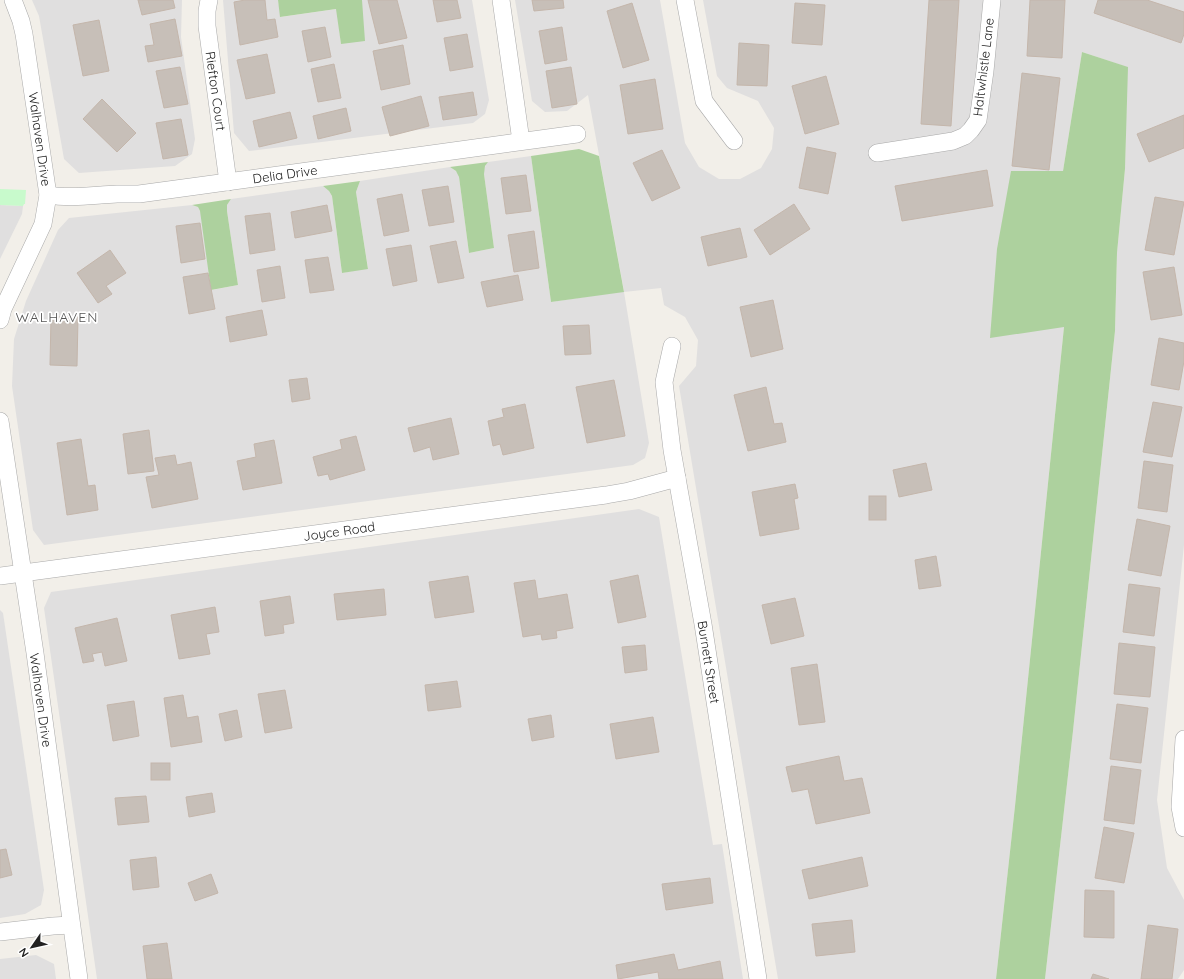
<svg xmlns="http://www.w3.org/2000/svg" width="1184" height="979" viewBox="0 0 1184 979" font-family="Quicksand,sans-serif">
	<rect width="100%" height="100%" fill="#f2efe9"/>
	<g fill="#e0dfdf">
		<polygon points="32,0 182,0 181,37 195,139 192,154 175,166 79,173 64,159 39,16"/>
		<polygon points="223,0 278,0 281,17 337,9 341,44 362,10 362,0 472,0 489,100 485,114 473,123 249,151 234,133"/>
		<polygon points="515,0 660,0 685,143 699,167 719,179 740,179 761,168 772,149 774,128 758,101 727,88 717,76 703,0 1184,0 1184,545 1157,800 1167,868 1184,900 1184,970 1178,979 1045,979 1073,731 1115,331 1117,253 1125,169 1127,67 1082,52 1063,171 1064,327 1015,806 996,979 778,979 679,386 696,366 698,340 685,317 664,305 661,288 624,292 649,443 645,458 633,465 44,545 33,530 12,386 14,339 26,301 58,230 69,218 192,205 198,207 201,213 212,290 238,285 227,211 227,205 231,199 323,186 329,191 332,196 342,273 368,268 356,192 360,181 450,167 453,169 457,172 459,177 469,253 494,248 484,174 484,170 486,164 488,162 531,156 551,302 624,291 588,95 567,111 545,112 532,101"/>
		<polygon points="0,205 23,206 22,214 0,259"/>
		<polygon points="639,509 659,517 713,845 722,844 743,979 97,979 44,608 51,592"/>
		<polygon points="0,610 3,613 44,890 41,905 25,914 0,918"/>
		<polygon points="36,955 54,964 56,979 0,979 0,959"/>
	</g>
	<g fill="#add19e">
		<polygon points="278,0 362,0 365,41 341,44 336,9 280,17"/>
		<polygon points="1082,52 1128,67 1125,169 1117,253 1115,331 1073,731 1045,979 996,979 1015,806 1064,327 990,338 997,249 1011,171 1063,171"/>
		<polygon points="579,149 599,156 624,292 551,302 531,156"/>
		<polygon points="488,162 485,166 484,174 494,248 469,253 459,177 456,171 450,167"/>
		<polygon points="360,181 356,192 368,269 342,273 332,196 329,191 323,186"/>
		<polygon points="231,199 227,205 227,211 238,285 211,290 200,211 198,207 192,205"/>
	</g>
	<polygon fill="#c8facc" points="0,189 26,190 25,204 24,204 23,206 0,205"/>
	<g fill="#c7bfb8" stroke="#c4b6ab">
		<polygon points="138,0 173,0 175,8 142,15"/>
		<polygon points="245,0 265,0 267,20 275,19 278,37 240,45 234,2"/>
		<polygon points="368,0 397,0 407,38 379,44"/>
		<polygon points="433,0 457,0 461,18 437,22"/>
		<polygon points="532,0 563,0 564,8 534,11"/>
		<polygon points="929,0 959,0 951,126 921,124"/>
		<polygon points="1030,0 1065,0 1062,58 1027,56"/>
		<polygon points="1098,0 1147,0 1184,12 1184,34 1181,43 1094,13"/>
		<polygon points="632,3 649,60 623,68 607,11"/>
		<polygon points="795,3 825,5 822,45 792,43"/>
		<polygon points="175,19 182,56 148,62 145,46 154,45 150,24"/>
		<polygon points="99,20 109,71 83,76 73,25"/>
		<polygon points="325,27 331,57 308,62 302,31"/>
		<polygon points="562,27 567,60 545,64 539,31"/>
		<polygon points="467,34 473,67 450,71 444,38"/>
		<polygon points="739,43 769,45 767,86 737,85"/>
		<polygon points="403,45 410,84 381,90 373,51"/>
		<polygon points="267,54 275,93 246,99 237,60"/>
		<polygon points="334,64 341,98 318,102 311,69"/>
		<polygon points="180,67 188,104 164,108 156,71"/>
		<polygon points="571,67 577,104 552,108 546,71"/>
		<polygon points="1022,73 1060,78 1049,170 1012,166"/>
		<polygon points="826,76 839,124 805,134 792,86"/>
		<polygon points="655,79 663,129 628,134 620,85"/>
		<polygon points="473,92 477,115 443,120 439,97"/>
		<polygon points="421,96 429,126 390,136 382,107"/>
		<polygon points="102,99 136,133 117,152 83,119"/>
		<polygon points="346,108 351,131 318,139 313,116"/>
		<polygon points="290,112 297,138 259,147 253,121"/>
		<polygon points="1184,115 1184,148 1149,162 1137,134"/>
		<polygon points="181,119 188,155 163,159 156,123"/>
		<polygon points="807,147 836,153 828,194 799,188"/>
		<polygon points="662,150 680,188 652,201 633,163"/>
		<polygon points="987,170 993,206 902,221 895,186"/>
		<polygon points="526,175 531,211 506,214 501,178"/>
		<polygon points="448,186 454,222 429,226 422,190"/>
		<polygon points="402,194 409,231 384,236 377,199"/>
		<polygon points="1155,197 1184,202 1174,255 1145,250"/>
		<polygon points="794,204 810,229 770,255 754,230"/>
		<polygon points="327,205 332,231 295,238 291,212"/>
		<polygon points="270,213 275,250 250,254 245,216"/>
		<polygon points="200,223 205,259 181,263 176,226"/>
		<polygon points="740,228 747,257 708,266 701,237"/>
		<polygon points="534,231 539,268 514,272 508,235"/>
		<polygon points="456,241 464,278 438,283 430,246"/>
		<polygon points="411,245 417,281 393,286 386,249"/>
		<polygon points="110,250 126,273 106,286 112,294 98,303 77,273"/>
		<polygon points="328,257 334,290 310,293 305,260"/>
		<polygon points="280,266 285,298 262,302 257,270"/>
		<polygon points="1174,267 1182,315 1151,320 1143,272"/>
		<polygon points="208,273 215,309 189,314 183,277"/>
		<polygon points="518,275 523,300 487,307 481,282"/>
		<polygon points="773,300 783,349 751,357 740,307"/>
		<polygon points="262,310 267,335 230,342 226,317"/>
		<polygon points="51,317 78,317 77,366 50,365"/>
		<polygon points="589,325 591,354 565,355 563,326"/>
		<polygon points="1159,338 1184,343 1184,361 1179,390 1151,385"/>
		<polygon points="307,378 310,399 292,402 289,380"/>
		<polygon points="614,380 625,436 587,443 576,387"/>
		<polygon points="766,387 774,424 782,423 786,442 748,451 734,395"/>
		<polygon points="1153,402 1182,407 1172,457 1143,452"/>
		<polygon points="525,404 534,448 503,455 500,444 493,446 488,421 504,417 502,409"/>
		<polygon points="451,418 459,454 433,460 430,447 414,452 408,428"/>
		<polygon points="149,430 154,471 128,474 123,434"/>
		<polygon points="356,436 365,470 330,480 328,474 318,476 313,457 342,449 340,440"/>
		<polygon points="81,439 88,486 95,485 98,510 67,515 57,443"/>
		<polygon points="274,440 282,483 243,490 237,461 256,457 254,444"/>
		<polygon points="175,455 177,465 191,462 198,499 152,508 146,477 159,475 155,458"/>
		<polygon points="1144,461 1173,465 1167,512 1138,508"/>
		<polygon points="926,463 932,490 899,497 893,470"/>
		<polygon points="795,484 798,498 794,499 799,529 760,536 752,492"/>
		<rect x="869" y="496" width="17" height="24"/>
		<polygon points="1137,519 1170,526 1161,576 1128,570"/>
		<polygon points="936,556 941,586 919,589 915,560"/>
		<polygon points="638,575 646,617 618,623 610,581"/>
		<polygon points="468,576 474,612 435,618 429,582"/>
		<polygon points="535,580 538,599 567,594 573,628 556,631 557,638 542,640 541,634 523,637 514,583"/>
		<polygon points="1129,584 1160,588 1154,636 1123,632"/>
		<polygon points="384,589 386,615 337,620 334,594"/>
		<polygon points="290,596 294,623 283,625 284,633 265,636 260,601"/>
		<polygon points="795,598 804,636 771,644 762,605"/>
		<polygon points="215,607 219,632 206,634 210,654 179,659 171,615"/>
		<polygon points="117,618 127,661 105,666 102,652 92,654 94,661 83,663 75,628"/>
		<polygon points="1119,643 1155,647 1150,697 1114,694"/>
		<polygon points="645,645 647,670 625,673 622,647"/>
		<polygon points="817,664 825,722 799,725 791,668"/>
		<polygon points="457,681 461,707 428,711 425,685"/>
		<polygon points="285,690 292,728 265,733 258,694"/>
		<polygon points="183,695 187,718 198,716 202,742 171,747 164,698"/>
		<polygon points="134,701 139,736 113,741 107,705"/>
		<polygon points="1117,704 1148,708 1141,763 1110,759"/>
		<polygon points="237,710 242,737 225,741 219,714"/>
		<polygon points="551,715 554,737 532,741 528,719"/>
		<polygon points="653,717 659,752 616,759 610,724"/>
		<polygon points="839,756 844,781 862,778 870,813 816,824 808,789 792,792 786,767"/>
		<rect x="151" y="763" width="19" height="17"/>
		<polygon points="1111,766 1141,770 1134,824 1104,820"/>
		<polygon points="212,793 215,812 189,817 186,797"/>
		<polygon points="146,796 149,822 118,825 115,798"/>
		<polygon points="1104,827 1134,833 1124,883 1095,878"/>
		<polygon points="6,849 12,875 0,878 0,850"/>
		<polygon points="156,857 159,887 133,890 130,860"/>
		<polygon points="862,857 868,886 809,899 802,870"/>
		<polygon points="211,874 218,893 195,901 188,883"/>
		<polygon points="710,878 713,903 666,910 662,884"/>
		<polygon points="1085,890 1114,891 1114,938 1084,937"/>
		<polygon points="852,920 855,952 816,956 812,924"/>
		<polygon points="1148,925 1178,929 1172,979 1141,979"/>
		<polygon points="167,943 172,979 147,979 143,946"/>
		<polygon points="674,954 678,970 720,961 723,979 659,979 658,972 618,979 616,965"/>
		<polygon points="1093,974 1109,979 1091,979"/>
	</g>
	<g fill="none" stroke-linecap="round" stroke-linejoin="round">
		<defs>
			<g id="minor">
				<polyline points="209,0 207,11 207,26 228,182"/>
				<polyline points="501,0 521,141"/>
				<polyline points="685,0 704,101 734,141"/>
				<polyline points="877,153 953,141 965,136 971,130 978,120 985,71 992,0"/>
				<path d="M48,195C71,199 94,195 117,194C124,194 132,194 139,194L577,134"/>
				<polyline points="0,320 3,309 43,224 48,195 24,34 21,21 13,0"/>
				<polyline points="672,346 664,382 672,450 703,624 758,979"/>
				<polyline points="0,421 35,653 79,979"/>
				<polyline points="0,576 606,495 629,491 677,478"/>
				<polyline points="1184,739 1180,807 1184,828"/>
				<polyline points="0,932 53,926 71,925"/>
			</g>
		</defs>
		<use href="#minor" stroke="#a9a9a9" stroke-width="18"/>
		<use href="#minor" stroke="#fff" stroke-width="17"/>
	</g>
	<g text-anchor="middle" stroke-width="3.5" stroke-linejoin="round" paint-order="stroke">
		<g font-size="13" fill="#222" stroke="#fff">
			<text transform="translate(983 67) rotate(-83)" y="5">Haltwhistle Lane</text>
			<text transform="translate(216 91) rotate(82)" y="5">Riefton Court</text>
			<text transform="translate(40 139) rotate(82)" y="5">Walhaven Drive</text>
			<text transform="translate(285 174) rotate(-8)" y="5">Delia Drive</text>
			<text transform="translate(339 531) rotate(-8)" y="5">Joyce Road</text>
			<text transform="translate(709 662) rotate(81)" y="5">Burnett Street</text>
			<text transform="translate(41 700) rotate(82)" y="5">Walhaven Drive</text>
		</g>
		<g font-size="14" letter-spacing="1" fill="#555" stroke="#fff">
			<text x="57" y="322">WALHAVEN</text>
		</g>
	</g>
	<g transform="translate(32 947) rotate(236)" stroke="#ffffff" stroke-width="3" paint-order="stroke">
	<path d="M0-3L7 15L0 10L-7 15Z" fill="#222222"/>
	<text y="-6" font-size="11" font-weight="bold" text-anchor="middle" fill="#222222">N</text>
	</g>
</svg>
